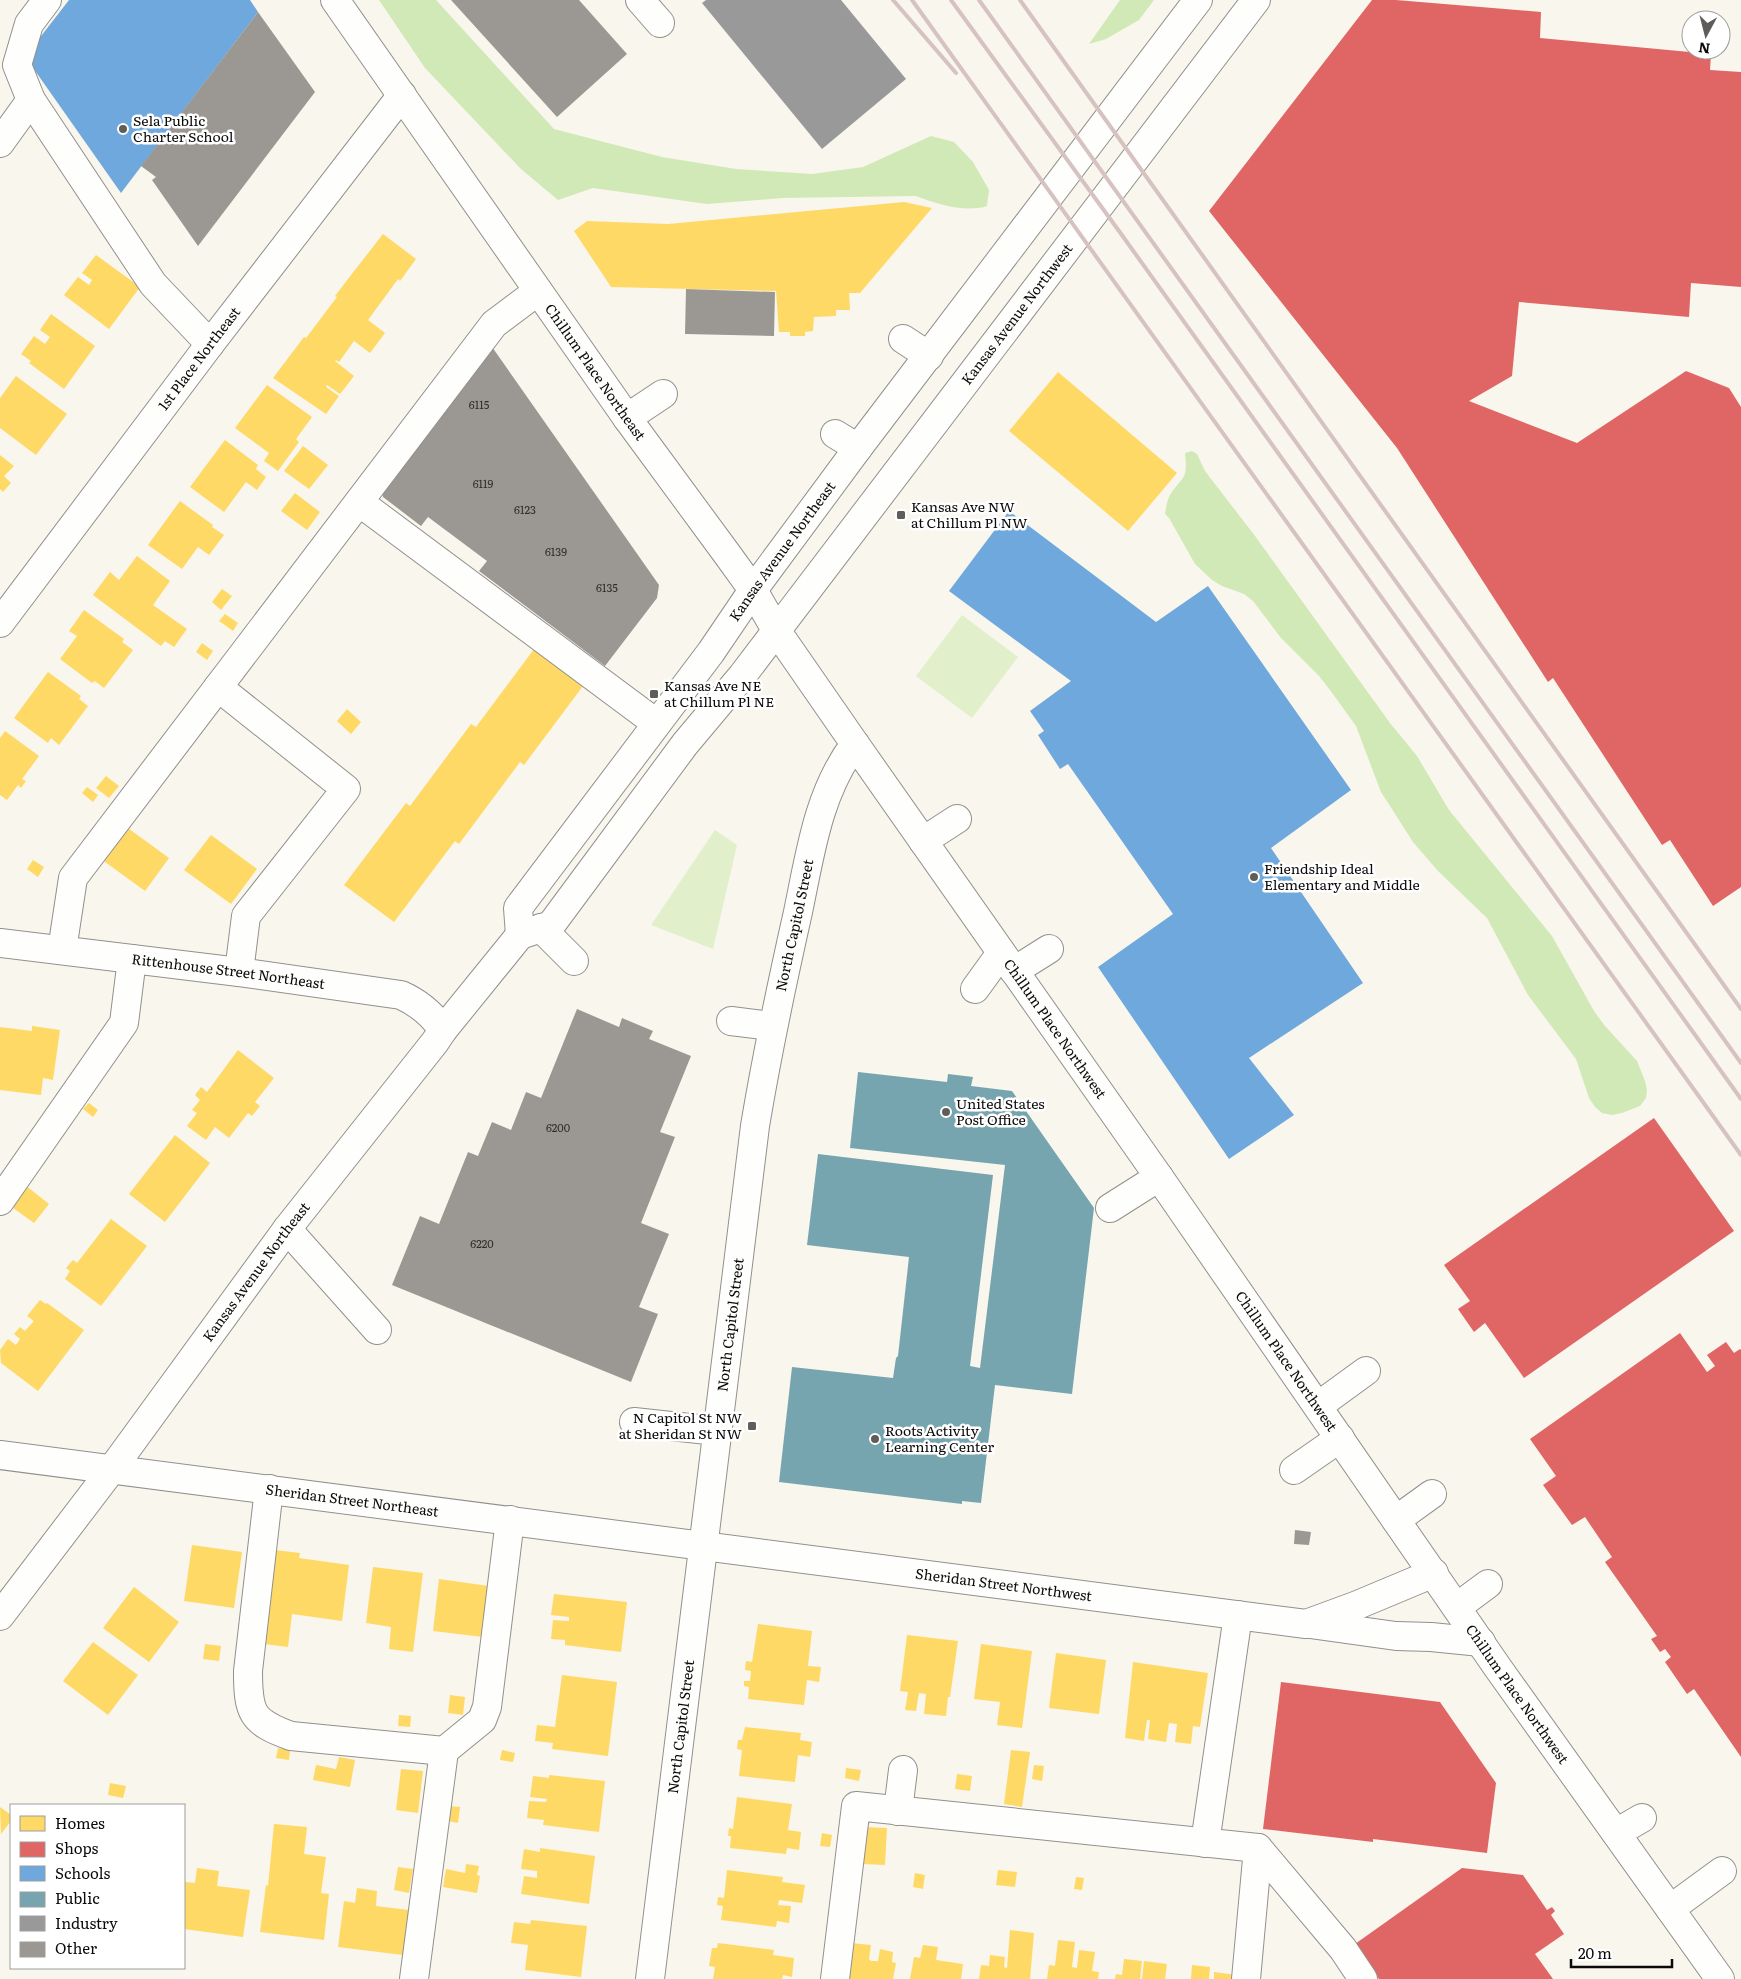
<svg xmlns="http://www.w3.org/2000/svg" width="1741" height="1979" viewBox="0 0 1741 1979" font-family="Literata,serif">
	<rect width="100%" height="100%" fill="#f9f6ed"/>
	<g fill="#e1f0ca">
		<polygon points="962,615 1018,657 972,718 916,676"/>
		<polygon points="715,830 737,845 713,949 651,925"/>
	</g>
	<g fill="#d1e9b7">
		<path d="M379,0H436L554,129L662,157L736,169L812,174L863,167L931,136L954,142L973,162L989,190L987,206C965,213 937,204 916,196L783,198L707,204L593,188L558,200L521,169L425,68Z"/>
		<polygon points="1120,0 1154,0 1139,20 1106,39 1089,44"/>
		<path d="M1192,451L1197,454L1205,471L1255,536L1390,723L1417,756L1449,810L1552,936L1594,1011L1605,1026L1637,1061L1645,1081L1647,1090L1646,1098L1640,1106L1622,1113L1612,1115L1602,1113L1595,1107L1589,1098L1576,1059L1528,995L1487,918L1438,871L1413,842L1381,792L1356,726L1330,690L1319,676L1281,638L1253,601L1244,594L1222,586L1212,580L1195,564L1169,518L1165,514C1166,508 1167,500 1170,495C1183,475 1188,481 1185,453Z"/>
	</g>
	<g fill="#ffd966">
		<polygon points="904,202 932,208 860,293 849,293 850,310 836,310 836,316 814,317 813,331 805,332 805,336 790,336 790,332 779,332 776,291 611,287 574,231 587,221 668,224"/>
		<polygon points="383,234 416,259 400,281 398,279 368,320 385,333 370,353 354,341 339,362 336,360 335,361 354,376 340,394 327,385 326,387 339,396 326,414 273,378 304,337 306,338 337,297 335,296 351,275"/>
		<polygon points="96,255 140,287 109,329 64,295 78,277 89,285 92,280 82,273"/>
		<polygon points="51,314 95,346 64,389 29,363 31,361 21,354 34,336 45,344 50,337 40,330"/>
		<polygon points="1058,372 1177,473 1128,531 1009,431"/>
		<polygon points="16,376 67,414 36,455 0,428 0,398"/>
		<polygon points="267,385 312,417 296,439 299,442 278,471 264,461 269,453 235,428"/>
		<polygon points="225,440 258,465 256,469 266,477 257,490 246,482 224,512 190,487"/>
		<polygon points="303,446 328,465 309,489 284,471"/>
		<polygon points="0,455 14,466 4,476 11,483 3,492 0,489"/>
		<polygon points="295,493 320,512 307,530 281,511"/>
		<polygon points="180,501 213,525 212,527 224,535 209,555 198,547 182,569 148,545"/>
		<polygon points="137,556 170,581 153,605 187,629 174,647 165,641 161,646 93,595 110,572 119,580"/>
		<polygon points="222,589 232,596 221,610 212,602"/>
		<polygon points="84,610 124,639 122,642 133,650 104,688 95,681 92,683 60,659 77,636 69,631"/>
		<polygon points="225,614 238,623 233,631 219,621"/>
		<polygon points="202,643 213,651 207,660 196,652"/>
		<polygon points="537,645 586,682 524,765 520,762 459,844 455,841 394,922 344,885 406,803 410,806 471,724 476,727"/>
		<polygon points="48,672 81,696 79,699 88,706 59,745 51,738 48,743 14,718"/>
		<polygon points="347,709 361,722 351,734 337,721"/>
		<polygon points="5,731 39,756 22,779 26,781 21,788 18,785 7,800 0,795 0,738"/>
		<polygon points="106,776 119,786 109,798 96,788"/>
		<polygon points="87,787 98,795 93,802 82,793"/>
		<polygon points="125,826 169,858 145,891 101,859"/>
		<polygon points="211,835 257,869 231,904 184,870"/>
		<polygon points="33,860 44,867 38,877 27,869"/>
		<polygon points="32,1026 60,1030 53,1080 43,1078 41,1095 0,1090 0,1027 32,1031"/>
		<polygon points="238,1050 274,1078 255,1102 260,1106 252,1116 248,1113 229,1138 215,1127 206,1140 187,1126 197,1113 192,1110 200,1100 195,1095 201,1087 207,1092"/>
		<polygon points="89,1103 98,1110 93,1117 83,1109"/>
		<polygon points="175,1135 210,1163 165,1222 129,1194"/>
		<polygon points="25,1185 49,1204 34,1223 9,1205"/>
		<polygon points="111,1219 147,1246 101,1306 65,1279 70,1271 66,1268 73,1260 77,1263"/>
		<polygon points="40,1300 46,1304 47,1303 84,1330 38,1391 1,1363 0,1350 8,1339 16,1345 20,1339 14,1334 20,1327 25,1331 34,1321 27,1316"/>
		<polygon points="192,1545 242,1552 234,1608 184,1601"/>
		<polygon points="275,1550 300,1553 299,1558 349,1565 342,1621 292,1614 288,1647 263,1644"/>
		<polygon points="373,1567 423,1573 413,1652 389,1649 391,1627 366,1623"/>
		<polygon points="439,1579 489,1586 483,1637 433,1631"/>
		<polygon points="134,1587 179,1622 149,1662 103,1628"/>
		<polygon points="554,1594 627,1602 621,1652 565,1645 565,1640 551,1639 553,1620 569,1621 569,1617 551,1615"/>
		<polygon points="758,1624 812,1631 808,1666 821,1667 819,1682 807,1680 804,1705 748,1699 749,1687 744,1686 744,1681 750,1681 751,1671 745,1670 746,1661 752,1662"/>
		<polygon points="907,1635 958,1641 950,1697 948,1697 946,1716 924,1714 926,1694 919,1693 916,1711 905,1710 908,1692 900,1691"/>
		<polygon points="93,1642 138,1675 108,1715 63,1681"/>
		<polygon points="205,1644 221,1646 219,1661 203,1659"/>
		<polygon points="981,1644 1032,1651 1022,1728 997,1725 1000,1702 974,1699"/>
		<polygon points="1056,1653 1106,1660 1099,1714 1049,1708"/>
		<polygon points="1133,1662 1208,1673 1200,1727 1193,1726 1191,1744 1175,1742 1177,1724 1169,1723 1166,1742 1148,1739 1150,1720 1147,1720 1144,1741 1125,1738"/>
		<polygon points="562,1675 617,1682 608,1756 552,1749 553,1743 535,1741 537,1725 555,1727"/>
		<polygon points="450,1695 465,1697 463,1715 448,1713"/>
		<polygon points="399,1715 411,1716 410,1727 398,1726"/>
		<polygon points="745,1727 801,1733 800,1740 812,1742 810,1757 798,1755 795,1782 739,1776 742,1750 737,1749 738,1740 742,1740"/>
		<polygon points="278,1748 290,1750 289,1760 276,1758"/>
		<polygon points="502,1750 515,1753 513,1762 500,1760"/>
		<polygon points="1011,1750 1030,1752 1022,1807 1004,1804"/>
		<polygon points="339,1757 355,1760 350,1787 313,1780 316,1765 336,1769"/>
		<polygon points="1034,1765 1044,1766 1042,1781 1032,1779"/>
		<polygon points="846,1768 861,1770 859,1781 845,1778"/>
		<polygon points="401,1769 423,1771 418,1813 396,1810"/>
		<polygon points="957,1774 972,1776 970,1791 955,1789"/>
		<polygon points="549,1775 605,1781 599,1832 543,1825 544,1820 527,1818 529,1801 546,1802 547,1799 530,1797 533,1776 549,1778"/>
		<polygon points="110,1783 126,1786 123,1798 108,1795"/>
		<polygon points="737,1797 792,1804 788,1830 801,1832 799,1850 787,1848 786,1854 730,1848 731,1836 728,1836 729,1828 733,1829"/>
		<polygon points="449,1806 460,1807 458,1823 448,1821"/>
		<polygon points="0,1807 11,1815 11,1821 1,1834"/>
		<polygon points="274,1824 307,1827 304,1854 326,1857 321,1893 329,1894 324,1940 260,1932 266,1885 268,1886"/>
		<polygon points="865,1827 887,1828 885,1865 862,1864"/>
		<polygon points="822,1833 832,1835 830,1847 820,1846"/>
		<polygon points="540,1848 595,1856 589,1904 521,1894 524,1876 537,1878 537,1871 521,1869 524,1849 540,1852"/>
		<polygon points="466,1864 479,1866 477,1875 480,1876 477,1893 443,1887 446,1869 465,1873"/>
		<polygon points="398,1867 413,1869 409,1893 394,1890"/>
		<polygon points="197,1868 219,1871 217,1886 250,1890 243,1937 184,1929 185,1882 195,1883"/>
		<polygon points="727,1870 783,1877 782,1882 805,1885 802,1903 779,1900 778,1905 791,1906 789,1923 777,1921 776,1927 721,1920 723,1906 717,1905 718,1897 724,1898"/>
		<polygon points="998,1870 1017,1872 1015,1887 996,1885"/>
		<polygon points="915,1873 925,1875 923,1889 913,1887"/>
		<polygon points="1076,1877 1084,1878 1082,1890 1074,1889"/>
		<polygon points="357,1888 377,1891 376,1906 409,1910 403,1955 338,1947 344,1901 355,1903"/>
		<polygon points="531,1920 587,1926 581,1977 525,1970 528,1945 511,1943 514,1922 530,1924"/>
		<polygon points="1010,1930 1034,1933 1030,1979 979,1979 981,1965 989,1966 990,1955 1005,1957 1004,1967 1007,1968"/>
		<polygon points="1058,1940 1075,1942 1072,1967 1077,1968 1079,1950 1095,1952 1092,1971 1099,1972 1098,1979 1047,1979 1049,1965 1055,1966"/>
		<polygon points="718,1943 774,1950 773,1955 794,1958 792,1977 783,1975 782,1979 713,1979 715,1967 709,1966 712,1948 717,1948"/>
		<polygon points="851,1943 871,1945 869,1959 871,1961 878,1961 880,1949 893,1952 892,1962 896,1963 893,1979 843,1979"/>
		<polygon points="923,1945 938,1947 936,1960 963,1964 961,1979 910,1979 914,1957 920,1958"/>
		<polygon points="1124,1959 1142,1961 1140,1979 1115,1979 1116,1974 1122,1975"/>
		<polygon points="1144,1961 1167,1964 1165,1979 1142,1979"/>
		<polygon points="1192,1965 1210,1967 1209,1979 1191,1979"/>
		<polygon points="1214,1972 1236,1975 1236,1979 1214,1979"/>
	</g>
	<g fill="#e06666">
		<polygon points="1372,0 1396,0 1541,12 1540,38 1711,54 1710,70 1741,72 1741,287 1691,283 1689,317 1519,302 1512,376 1469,401 1577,443 1686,371 1729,388 1741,407 1741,887 1713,906 1670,840 1662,845 1553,678 1548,682 1397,448 1209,211"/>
		<polygon points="1654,1118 1734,1231 1524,1378 1485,1323 1474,1332 1458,1309 1470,1301 1444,1265"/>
		<polygon points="1680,1333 1707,1372 1715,1366 1707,1355 1726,1342 1734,1353 1740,1349 1741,1350 1741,1757 1694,1689 1687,1694 1665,1662 1671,1657 1665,1649 1660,1652 1651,1639 1657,1636 1605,1562 1612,1557 1585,1517 1572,1525 1543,1485 1556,1476 1530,1439"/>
		<polygon points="1281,1682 1440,1702 1496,1783 1487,1853 1373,1839 1373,1842 1263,1829"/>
		<polygon points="1462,1868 1523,1875 1547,1910 1552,1907 1555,1911 1551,1915 1564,1934 1535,1954 1553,1979 1379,1979 1355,1944"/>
	</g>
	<g fill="#6fa8dc">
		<polygon points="69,0 250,0 258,12 121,193 31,65 31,49"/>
		<polygon points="1009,511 1156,622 1208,586 1351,790 1271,848 1363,983 1249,1058 1294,1115 1229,1159 1098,967 1173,914 1068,764 1060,769 1038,735 1044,731 1030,711 1071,681 949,591"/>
	</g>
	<polygon fill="#76a5af" points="858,1072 947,1082 948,1074 973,1077 971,1086 1012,1091 1094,1208 1072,1394 995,1385 981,1503 962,1501 962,1504 779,1482 792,1367 893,1378 896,1358 898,1356 909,1257 807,1245 818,1154 993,1175 970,1366 980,1368 1005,1165 850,1148"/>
	<polygon fill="#999" points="706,0 841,0 906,79 822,149 702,3"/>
	<g fill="#9b9893">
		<polygon points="451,0 579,0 627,54 557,117"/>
		<polygon points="258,12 315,92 198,246 152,180 156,177 141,166"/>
		<polygon points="686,289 775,292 774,336 685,334"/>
		<polygon points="490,344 659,585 657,598 605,666 479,571 487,561 428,517 421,526 383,497 381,487"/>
		<polygon points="577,1009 619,1027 622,1018 653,1031 649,1039 691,1056 660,1132 675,1137 641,1223 669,1234 639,1307 658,1314 631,1382 392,1285 420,1216 439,1224 468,1152 478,1156 492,1122 511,1130 526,1092 541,1098"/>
		<polygon points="1295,1530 1311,1532 1309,1545 1294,1544"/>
	</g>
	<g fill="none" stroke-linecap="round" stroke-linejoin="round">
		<defs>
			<g id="minor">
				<polyline points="47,0 29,24 17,65 31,100 153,284 210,344"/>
				<path id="s1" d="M335,0L627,418L727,554L753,590L776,630L855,744L1159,1177L1498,1668L1720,1979"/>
				<polyline points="640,0 660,23"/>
				<polyline points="0,143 31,100"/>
				<polyline points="903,339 929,356"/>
				<polyline points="627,418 663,394"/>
				<polyline points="835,434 858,448"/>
				<polyline points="359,502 656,723"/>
				<path id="s2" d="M0,623L210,344L402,95"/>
				<polyline points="218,687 346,789 246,916 239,972"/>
				<polyline points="923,841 957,819"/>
				<polyline points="541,928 574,961"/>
				<path id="s3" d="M520,935L518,908L711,652L753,590L858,448L1198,0"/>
				<path id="s4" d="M0,943L239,972L401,995C419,1003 432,1014 443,1030"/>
				<polyline points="62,950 73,878 494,324 538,291"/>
				<polyline points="1014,971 1049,949"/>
				<polyline points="975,989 1001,953"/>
				<polyline points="731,1021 772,1026"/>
				<polyline points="0,1201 124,1023 132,959"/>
				<polyline points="1110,1208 1159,1177"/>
				<polyline points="287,1229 377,1330"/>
				<polyline points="1318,1406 1366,1371"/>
				<polyline points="634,1422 717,1431"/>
				<path id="s5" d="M0,1455L1306,1624L1355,1606L1434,1573"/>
				<polyline points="1294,1470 1340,1438"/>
				<path d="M269,1489L248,1671C248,1712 251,1722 291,1736L444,1751"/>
				<polyline points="1396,1520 1432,1494"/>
				<polyline points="1457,1607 1488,1584"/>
				<path id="s6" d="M0,1616L112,1469L287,1229L435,1042L443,1030L520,935L551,925L685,744L742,676L1256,0"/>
				<polyline points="1310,1624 1396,1636 1431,1637 1481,1642"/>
				<polyline points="898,1811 903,1770"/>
				<polyline points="1616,1833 1642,1818"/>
				<polyline points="1205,1843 1238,1615"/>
				<polyline points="1670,1909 1722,1871"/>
				<polyline points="414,1979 444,1751 482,1720 487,1707 510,1520"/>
				<path id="s7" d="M650,1979L755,1126C767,1054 782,983 798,912C810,855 818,792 855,744"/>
				<polyline points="835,1979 856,1806 1258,1848 1343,1949 1363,1979"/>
				<polyline points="1246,1979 1258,1848"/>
			</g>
		</defs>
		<use href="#minor" stroke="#92908c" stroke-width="30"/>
		<use href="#minor" stroke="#fefefc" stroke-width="28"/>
		<g stroke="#d7c2c2" stroke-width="4">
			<polyline points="893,0 956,73"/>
			<polyline points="912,0 1741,1155"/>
			<polyline points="951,0 1119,231 1741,1099"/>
			<polyline points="979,0 1741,1063"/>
			<polyline points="1020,0 1741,1009"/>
		</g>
	</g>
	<g fill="#5e5d59" stroke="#fff" stroke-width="2">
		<circle cx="123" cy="129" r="5"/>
		<rect x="896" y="510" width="10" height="10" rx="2.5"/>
		<rect x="649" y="689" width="10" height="10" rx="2.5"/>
		<circle cx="1254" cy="877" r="5"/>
		<circle cx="946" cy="1112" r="5"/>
		<rect x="747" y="1421" width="10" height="10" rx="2.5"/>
		<circle cx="875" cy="1439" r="5"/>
	</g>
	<g text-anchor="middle" stroke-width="5" stroke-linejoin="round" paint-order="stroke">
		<g font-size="11" fill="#2e2e2c">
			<text x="479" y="409">6115</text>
			<text x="483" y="488">6119</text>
			<text x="525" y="514">6123</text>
			<text x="556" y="556">6139</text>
			<text x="607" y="592">6135</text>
			<text x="558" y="1132">6200</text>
			<text x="482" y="1248">6220</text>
		</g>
		<g font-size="14" fill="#0a0a0a" stroke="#fff" text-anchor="start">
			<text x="133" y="126">Sela Public<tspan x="133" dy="16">Charter School</tspan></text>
			<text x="911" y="512">Kansas Ave NW<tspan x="911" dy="16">at Chillum Pl NW</tspan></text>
			<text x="664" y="691">Kansas Ave NE<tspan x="664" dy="16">at Chillum Pl NE</tspan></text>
			<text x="1264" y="874">Friendship Ideal<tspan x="1264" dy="16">Elementary and Middle</tspan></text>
			<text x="956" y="1109">United States<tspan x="956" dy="16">Post Office</tspan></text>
			<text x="742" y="1423" text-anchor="end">N Capitol St NW<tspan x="742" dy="16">at Sheridan St NW</tspan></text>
			<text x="885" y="1436">Roots Activity<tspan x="885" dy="16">Learning Center</tspan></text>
		</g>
		<g font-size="14" fill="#0a0a0a" stroke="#fff">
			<text dy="5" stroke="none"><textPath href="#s6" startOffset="1658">Kansas Avenue Northwest</textPath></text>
			<text dy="5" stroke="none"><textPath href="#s2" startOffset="331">1st Place Northeast</textPath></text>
			<text dy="5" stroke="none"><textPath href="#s1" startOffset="454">Chillum Place Northeast</textPath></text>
			<text dy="5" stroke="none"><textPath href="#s3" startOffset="471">Kansas Avenue Northeast</textPath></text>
			<text dy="5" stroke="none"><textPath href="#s7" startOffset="1064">North Capitol Street</textPath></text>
			<text dy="5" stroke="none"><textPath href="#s4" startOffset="230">Rittenhouse Street Northeast</textPath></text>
			<text dy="5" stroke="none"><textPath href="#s1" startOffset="1256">Chillum Place Northwest</textPath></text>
			<text dy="5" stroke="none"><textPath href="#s6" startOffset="429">Kansas Avenue Northeast</textPath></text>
			<text dy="5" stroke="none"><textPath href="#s7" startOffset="659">North Capitol Street</textPath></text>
			<text dy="5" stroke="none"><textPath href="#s1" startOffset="1661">Chillum Place Northwest</textPath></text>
			<text dy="5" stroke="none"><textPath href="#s5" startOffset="355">Sheridan Street Northeast</textPath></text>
			<text dy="5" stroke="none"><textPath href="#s5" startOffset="1012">Sheridan Street Northwest</textPath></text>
			<text dy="5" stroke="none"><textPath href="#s1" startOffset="2066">Chillum Place Northwest</textPath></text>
			<text dy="5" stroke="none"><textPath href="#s7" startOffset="254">North Capitol Street</textPath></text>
		</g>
	</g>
	<rect x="10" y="1804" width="175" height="165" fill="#ffffff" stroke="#9d9d9d"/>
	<rect x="20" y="1816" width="25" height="15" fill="#ffd966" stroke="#9d9d9d"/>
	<text x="55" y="1829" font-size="15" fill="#0a0a0a">Homes</text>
	<rect x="20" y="1842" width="25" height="15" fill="#e06666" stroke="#9d9d9d"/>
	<text x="55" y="1854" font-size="15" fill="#0a0a0a">Shops</text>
	<rect x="20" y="1866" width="25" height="15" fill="#6fa8dc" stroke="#9d9d9d"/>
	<text x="55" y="1879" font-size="15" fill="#0a0a0a">Schools</text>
	<rect x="20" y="1892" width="25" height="15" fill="#76a5af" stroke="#9d9d9d"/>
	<text x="55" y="1904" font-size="15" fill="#0a0a0a">Public</text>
	<rect x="20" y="1916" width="25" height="15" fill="#999999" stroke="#9d9d9d"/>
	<text x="55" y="1929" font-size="15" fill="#0a0a0a">Industry</text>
	<rect x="20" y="1942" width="25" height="15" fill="#9b9893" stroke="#9d9d9d"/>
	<text x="55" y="1954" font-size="15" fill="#0a0a0a">Other</text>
	<g transform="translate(1706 35) rotate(187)"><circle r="24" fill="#ffffff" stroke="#9d9d9d"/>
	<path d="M0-4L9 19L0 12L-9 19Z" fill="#5e5d59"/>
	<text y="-8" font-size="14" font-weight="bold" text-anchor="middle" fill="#0a0a0a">N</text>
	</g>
	<path d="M1571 1959v8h101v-8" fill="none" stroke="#0a0a0a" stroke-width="2.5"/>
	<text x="1578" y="1959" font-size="15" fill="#0a0a0a" stroke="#ffffff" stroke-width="4" paint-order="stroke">20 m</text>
</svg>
